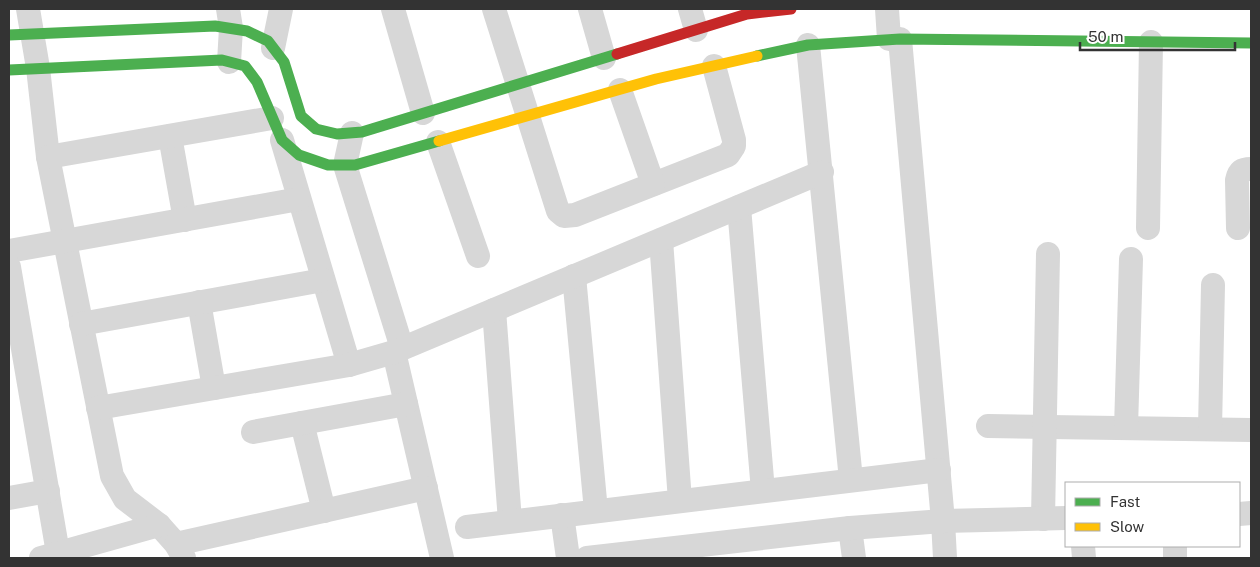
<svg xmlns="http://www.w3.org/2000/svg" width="1260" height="567" viewBox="0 0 1260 567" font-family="'Public Sans',sans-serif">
	<rect width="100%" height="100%" fill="#fff"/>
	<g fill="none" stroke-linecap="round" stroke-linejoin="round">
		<g stroke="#d7d7d7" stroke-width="24">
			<polyline points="28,9 38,68 48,157 112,476 125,499 159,525 176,544 184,558"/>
			<polyline points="228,9 231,28 229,62"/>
			<polyline points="393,9 423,113"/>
			<polyline points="494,9 558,211 564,216 575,215 728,155 734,146 734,140 714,66"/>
			<polyline points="590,9 604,58"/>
			<polyline points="690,9 696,30"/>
			<polyline points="887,9 889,39"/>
			<polyline points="900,39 943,521 945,558"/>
			<polyline points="808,45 851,480"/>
			<polyline points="273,48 281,9"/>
			<polyline points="620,90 653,184"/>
			<polyline points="352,133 345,165 402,348"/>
			<polyline points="170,136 185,220"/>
			<polyline points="282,140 349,365"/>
			<polyline points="438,142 478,256"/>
			<polyline points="48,157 272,118"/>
			<polyline points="739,207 763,491"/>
			<polyline points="1148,228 1151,42"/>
			<path d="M1238,228L1237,180C1239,171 1242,169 1251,169"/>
			<polyline points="661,240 680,501"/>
			<polyline points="9,251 299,199"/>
			<polyline points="9,267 58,553"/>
			<polyline points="574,276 596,511"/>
			<polyline points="199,302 214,388"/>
			<polyline points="494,310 510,521"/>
			<polyline points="81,324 323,280"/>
			<polyline points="394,352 442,558"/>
			<polyline points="98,408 349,365 394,352 822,172"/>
			<polyline points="302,423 324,511"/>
			<polyline points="988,426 1251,430"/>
			<polyline points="1126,428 1131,259"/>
			<polyline points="1210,429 1213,285"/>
			<polyline points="253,432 406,404"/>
			<polyline points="9,498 48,491"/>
			<polyline points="1239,514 1251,513"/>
			<polyline points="562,515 568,558"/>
			<polyline points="1043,519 1048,254"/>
			<polyline points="467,527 939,470"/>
			<polyline points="850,528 854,558"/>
			<polyline points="176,544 426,488"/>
			<polyline points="1083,546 1084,558"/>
			<polyline points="1175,546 1175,558"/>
			<polyline points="41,558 159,525"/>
			<polyline points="587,558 850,528 943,521 1066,518"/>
		</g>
		<g stroke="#4caf50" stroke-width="11">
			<polyline points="9,35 215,26 247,31 268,41 284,62 301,116 316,129 337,134 362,132 617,54"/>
			<polyline points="757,56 808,45 900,39 1251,43"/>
			<polyline points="9,70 222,60 245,66 257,82 282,140 299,155 328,165 355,165 439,141"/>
		</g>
		<polyline stroke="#ffc107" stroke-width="11" points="439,141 656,79 757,56"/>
		<polyline stroke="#c62828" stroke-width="11" points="617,54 747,14 791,9"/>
	</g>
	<rect width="1260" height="567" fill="none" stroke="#333333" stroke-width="20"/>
	<rect x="1065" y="482" width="175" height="65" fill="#ffffff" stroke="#adadad"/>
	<rect x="1075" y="498" width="25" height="8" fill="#4caf50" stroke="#adadad"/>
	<text x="1110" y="507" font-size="15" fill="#333333">Fast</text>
	<rect x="1075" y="523" width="25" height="8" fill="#ffc107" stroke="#adadad"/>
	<text x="1110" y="532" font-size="15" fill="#333333">Slow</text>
	<path d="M1080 42v8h155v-8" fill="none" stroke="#333333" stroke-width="2.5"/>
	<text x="1088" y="42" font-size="15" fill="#333333" stroke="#ffffff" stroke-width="4" paint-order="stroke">50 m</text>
</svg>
